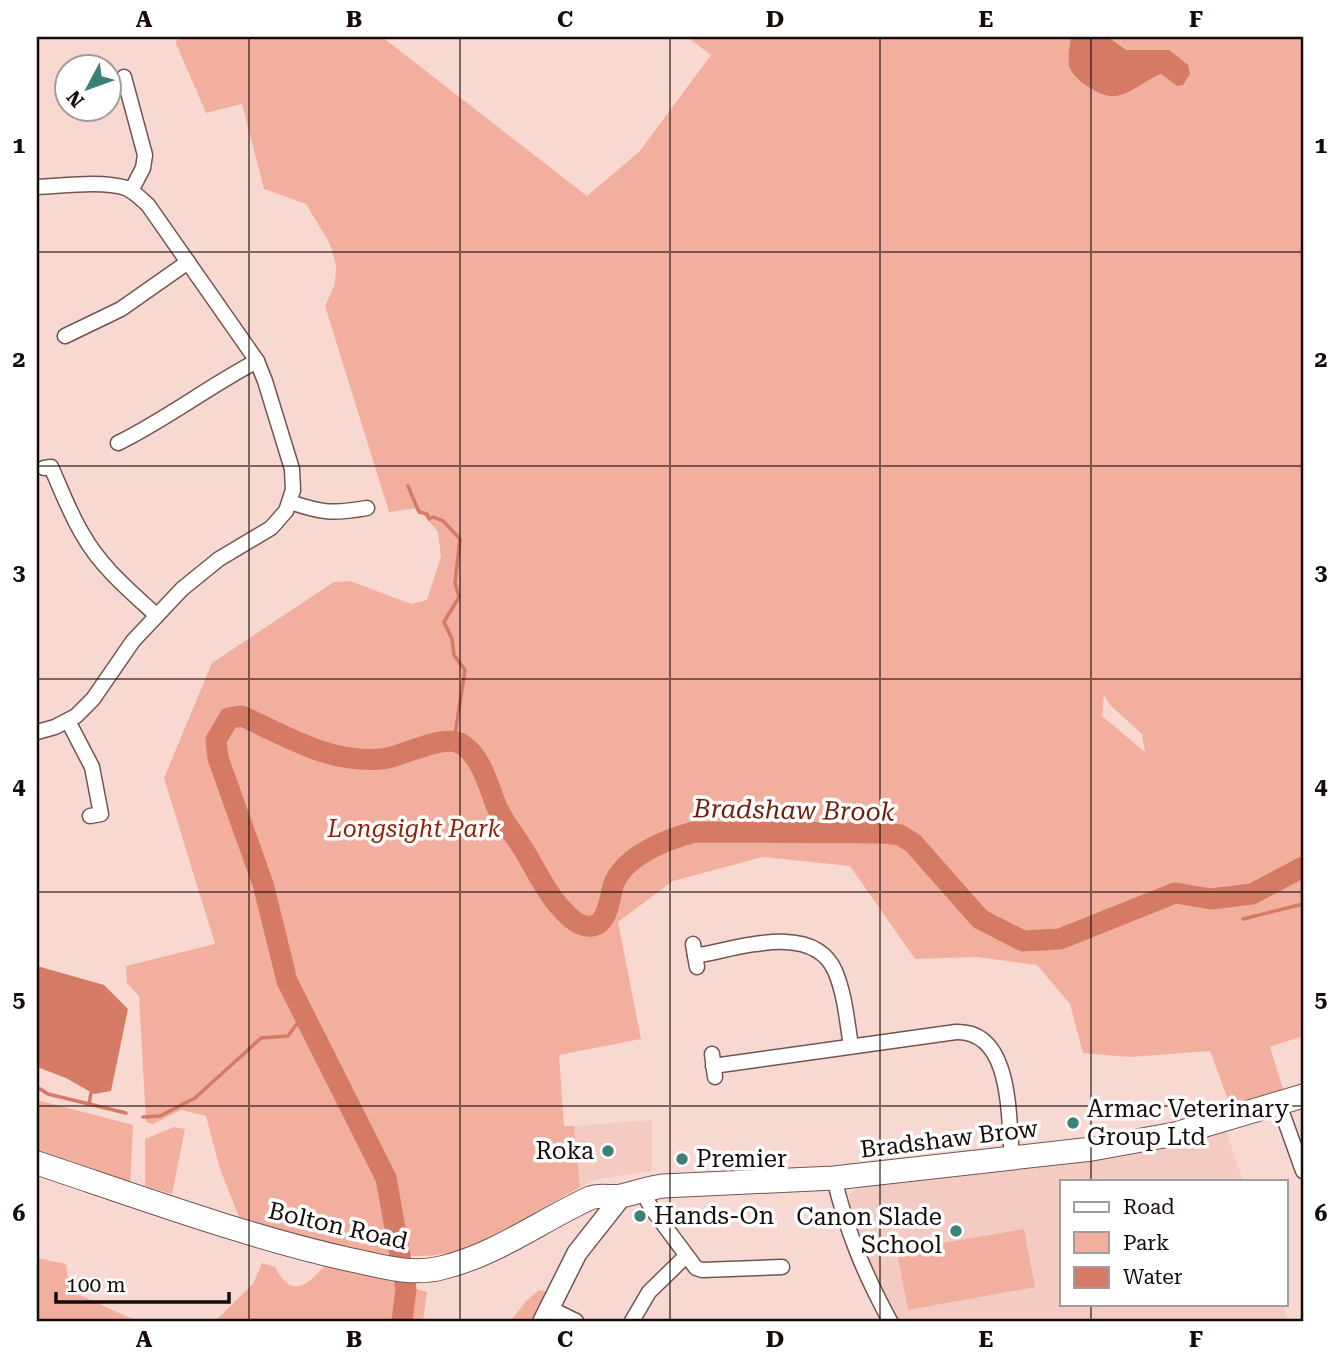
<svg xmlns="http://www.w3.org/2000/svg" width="1340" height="1358" viewBox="0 0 1340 1358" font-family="'Roboto Serif',serif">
	<rect width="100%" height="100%" fill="#f8d9d1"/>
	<g fill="#f3cbc2">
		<polygon points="652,1120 652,1171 598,1179 580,1187 574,1126"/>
		<polygon points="1226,1131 1243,1181 1062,1181 1062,1304 1283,1304 1288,1321 898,1321 874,1281 848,1220 850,1194 858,1187 1143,1153"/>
	</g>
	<g fill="#f2af9e" fill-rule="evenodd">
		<path d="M189,37H382L587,196L639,152L711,55L687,37H1303V1036L1270,1047L1283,1089L1230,1105L1210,1051L1130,1057L1083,1053L1070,1004L1037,965L977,957L915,959L850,866L763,857L673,881L618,922L641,1039L559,1055L564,1126H574L580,1187C542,1208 502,1237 460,1250C395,1270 303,1235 239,1217L220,1169L206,1116L181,1110L153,1124L146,1122L139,996L127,983L126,966L215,944L164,778L212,663L334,582L350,581L411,604L427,600L441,557L438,532L418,508L389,512L325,306L335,284L336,265L330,244L306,204L264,189L242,104L206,113L175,41ZM1104,695L1110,705L1142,734L1145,752L1102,716Z"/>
		<polygon points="37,1100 133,1125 130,1185 37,1150"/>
		<polygon points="174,1127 185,1129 172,1194 145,1186 145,1139"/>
		<polygon points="1024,1229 1035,1287 908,1310 897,1251"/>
		<polygon points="37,1258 66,1264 69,1290 137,1321 37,1321"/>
		<path d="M262,1263L275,1267C292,1301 309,1284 327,1263L427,1292L423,1321H215L253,1284Z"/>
		<polygon points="539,1290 549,1292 536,1321 511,1321 526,1301"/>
	</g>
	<g fill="#d57a65">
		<path d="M1071,37H1108L1126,50H1169L1188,65L1190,74L1183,85L1177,86L1161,74C1145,80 1133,93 1116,96C1103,99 1071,79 1069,65C1068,56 1070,45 1071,37Z"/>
		<polygon points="37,966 104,985 128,1009 111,1091 94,1094 66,1078 37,1067"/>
	</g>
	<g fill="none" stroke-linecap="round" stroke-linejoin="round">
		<g stroke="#d57a65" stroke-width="3.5">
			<polyline points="408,486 419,512 427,514 429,519 433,517 443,521 460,539 455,583 459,597 444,622 452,639 454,655 465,670 454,741"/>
			<polyline points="1243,919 1303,904"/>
			<polyline points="37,1087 48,1094 126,1113"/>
			<polyline points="89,1104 91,1093"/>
			<polyline points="143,1117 160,1116 195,1098 261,1038 288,1036 304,1014"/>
		</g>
		<path stroke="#d57a65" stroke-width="21" d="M402,1321L406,1289L386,1178L287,981L263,884L218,758L216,740L229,718L242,716C288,737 330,764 382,759C403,757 444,732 463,745C482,758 488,785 496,805C503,821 515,836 524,850C534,867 543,885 554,900C562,910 578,929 592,926C610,924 609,893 615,881C628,854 668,839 694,832L885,833L900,835L913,843L980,919L1023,941L1060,939L1175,893L1211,899L1252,894L1303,867"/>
		<defs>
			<g id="minor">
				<polyline points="124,77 145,155 143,168 131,191"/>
				<path d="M37,187C62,186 102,180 126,188C135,192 141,199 148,205L257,361L265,381L292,469L293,490L286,511L271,528L219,559L182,589L133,641L93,699L76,716L55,727L37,732"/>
				<polyline points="65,336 121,309 188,262"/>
				<path d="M118,443C167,419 209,386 257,361"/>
				<path d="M44,468L51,467C61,489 70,514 83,535C101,567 129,590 156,615"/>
				<path d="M290,502C322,513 333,514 367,508"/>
				<polyline points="68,721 92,767 101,814 90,816"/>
				<polyline points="693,944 697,967"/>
				<path d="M695,956C737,949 813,921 835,971C845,994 847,1022 851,1046"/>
				<polyline points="712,1054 715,1077"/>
				<path d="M713,1066L956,1032C1013,1030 1008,1118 1012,1158"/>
				<polyline points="1279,1104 1303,1171"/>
				<path d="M834,1178C847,1232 864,1273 890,1321"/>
				<polyline points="641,1189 652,1209 696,1268 702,1270 782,1267"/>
				<polyline points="549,1308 576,1321"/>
				<polyline points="632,1321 649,1292 686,1256"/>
			</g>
			<polyline id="secondary" points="543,1321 577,1253 622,1196"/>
			<path id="primary" d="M37,1163C139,1197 242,1235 347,1259C377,1265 410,1276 441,1268C496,1255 540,1221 590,1198C600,1194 611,1198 621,1196C635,1193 648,1188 663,1186L834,1178L1092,1149L1175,1134L1303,1096"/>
		</defs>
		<use href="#minor" stroke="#715650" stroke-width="17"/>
		<use href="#secondary" stroke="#715650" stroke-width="22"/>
		<use href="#primary" stroke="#715650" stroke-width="25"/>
		<use href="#minor" stroke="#fff" stroke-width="14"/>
		<use href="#secondary" stroke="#fff" stroke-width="19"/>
		<use href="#primary" stroke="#fff" stroke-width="23"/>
	</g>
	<path fill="none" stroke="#150b08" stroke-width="2" stroke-opacity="0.55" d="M249,37V1321M460,37V1321M670,37V1321M880,37V1321M1091,37V1181M37,252H1303M37,466H1303M37,679H1303M37,892H1303M37,1106H1303M1091,1304V1321"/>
	<g fill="#3b8177" stroke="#fff" stroke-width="2.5">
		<circle cx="1073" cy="1123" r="7"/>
		<circle cx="608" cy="1151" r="7"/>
		<circle cx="682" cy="1159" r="7"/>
		<circle cx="640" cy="1216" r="7"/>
		<circle cx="956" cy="1231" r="7"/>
	</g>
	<g text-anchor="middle" stroke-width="7" stroke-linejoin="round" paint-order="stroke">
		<g font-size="24" font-style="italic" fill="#8f2308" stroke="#fff">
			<text x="414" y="837">Longsight Park</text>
		</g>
		<g font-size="24" fill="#150b08" stroke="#fff" text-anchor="start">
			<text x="1087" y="1117">Armac Veterinary<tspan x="1087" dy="28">Group Ltd</tspan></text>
			<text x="594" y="1159" text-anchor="end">Roka</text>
			<text x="696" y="1167">Premier</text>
			<text x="654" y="1224">Hands-On</text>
			<text x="942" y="1225" text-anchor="end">Canon Slade<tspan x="942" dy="28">School</tspan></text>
		</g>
		<g font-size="24" fill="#150b08" stroke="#fff">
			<text transform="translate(949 1139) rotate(-7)" y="8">Bradshaw Brow</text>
			<text transform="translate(338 1226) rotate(13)" y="8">Bolton Road</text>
		</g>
		<g font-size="26" font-style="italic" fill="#701f0c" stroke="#fff">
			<text transform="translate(794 810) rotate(1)" y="9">Bradshaw Brook</text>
		</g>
	</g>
	<rect width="1340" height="1358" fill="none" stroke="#ffffff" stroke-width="77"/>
	<rect x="1060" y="1180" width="228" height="126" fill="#ffffff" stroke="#a19d9c" stroke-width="2"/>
	<rect x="1074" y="1202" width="35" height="10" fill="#ffffff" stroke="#a19d9c" stroke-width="2"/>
	<text x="1123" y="1214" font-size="21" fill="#150b08">Road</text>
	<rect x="1074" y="1232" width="35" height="21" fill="#f2af9e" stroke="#a19d9c" stroke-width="2"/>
	<text x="1123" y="1250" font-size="21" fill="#150b08">Park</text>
	<rect x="1074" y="1267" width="35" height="21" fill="#d57a65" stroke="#a19d9c" stroke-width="2"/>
	<text x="1123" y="1284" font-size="21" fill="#150b08">Water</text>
	<g transform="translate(88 88) rotate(229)"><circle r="33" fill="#ffffff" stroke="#a19d9c" stroke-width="2"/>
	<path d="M0-5L12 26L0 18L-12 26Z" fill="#3b8177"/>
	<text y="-10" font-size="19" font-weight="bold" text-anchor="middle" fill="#150b08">N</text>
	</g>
	<path d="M56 1292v10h173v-10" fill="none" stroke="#150b08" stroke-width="3.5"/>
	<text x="66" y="1292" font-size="21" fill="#150b08" stroke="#ffffff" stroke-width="5" paint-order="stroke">100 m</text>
	<rect x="38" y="38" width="1264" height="1282" fill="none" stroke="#150b08" stroke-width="2.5"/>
	<g font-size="23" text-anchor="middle" font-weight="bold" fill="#150b08">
		<text x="144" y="27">A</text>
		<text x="354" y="27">B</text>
		<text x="565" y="27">C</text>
		<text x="775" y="27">D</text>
		<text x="986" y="27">E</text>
		<text x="1196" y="27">F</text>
		<text x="19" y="153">1</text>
		<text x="1321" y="153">1</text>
		<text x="19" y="367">2</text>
		<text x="1321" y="367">2</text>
		<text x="19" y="580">3</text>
		<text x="1321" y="580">3</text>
		<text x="19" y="794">4</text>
		<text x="1321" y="794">4</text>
		<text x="19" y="1007">5</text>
		<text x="1321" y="1007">5</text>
		<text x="19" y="1221">6</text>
		<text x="1321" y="1221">6</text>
		<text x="144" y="1347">A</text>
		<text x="354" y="1347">B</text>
		<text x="565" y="1347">C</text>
		<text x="775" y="1347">D</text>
		<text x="986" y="1347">E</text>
		<text x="1196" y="1347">F</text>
	</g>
</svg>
